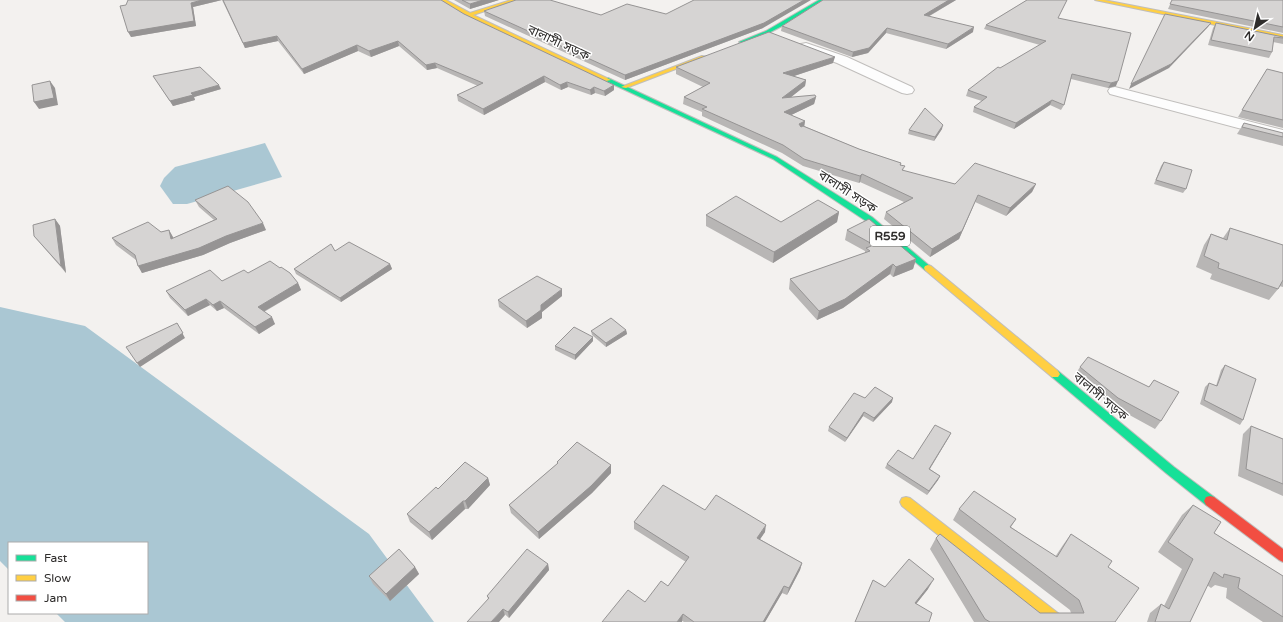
<svg xmlns="http://www.w3.org/2000/svg" width="1283" height="622" viewBox="0 0 1283 622" font-family="'Varela Round','Noto Sans Bengali',sans-serif">
	<rect width="100%" height="100%" fill="#f3f1ef"/>
	<g fill="#aac7d3">
		<polygon points="265,143 282,177 187,204 173,204 160,186 164,178 175,167"/>
		<polygon points="0,307 85,326 369,534 434,622 65,622 56,613 147,613 147,543 9,543 9,570 0,561"/>
	</g>
	<g fill="none" stroke-linecap="round" stroke-linejoin="round">
		<defs>
			<g id="street">
				<polygon points="806,43 847,57 912,87 914,90 912,93 907,94 902,93 837,63 801,50 799,47 801,44"/>
				<polygon points="1115,87 1283,130 1283,140 1110,94 1108,91 1110,88"/>
			</g>
			<g id="fast">
				<path d="M819,0H824C815,8 748,48 739,42L766,31Z"/>
				<polygon points="608,78 777,157 872,217 932,268 928,271 925,270 866,221 773,159 606,81 605,80"/>
				<polygon points="1055,370 1058,371 1174,467 1214,497 1216,501 1214,505 1210,506 1206,505 1166,473 1052,377 1050,374 1052,371"/>
			</g>
			<g id="slow">
				<polygon points="441,0 446,0 470,13 511,0 518,0 473,15 611,80 606,81 467,16"/>
				<polygon points="1095,0 1104,0 1283,35 1283,39"/>
				<polygon points="702,56 707,57 626,88 621,87"/>
				<polygon points="928,265 931,266 1058,371 1060,374 1058,377 1052,377 925,270 924,268 925,266"/>
				<polygon points="906,497 910,498 1063,617 1065,622 1047,622 902,506 900,502 902,498"/>
			</g>
			<polygon id="jam" points="1210,496 1214,497 1283,549 1283,562 1279,560 1206,505 1204,501 1206,497"/>
		</defs>
		<use href="#street" stroke="#c0bebc" stroke-width="2"/>
		<use href="#fast" stroke="#c0bebc" stroke-width="2"/>
		<use href="#slow" stroke="#c0bebc" stroke-width="2"/>
		<use href="#jam" stroke="#c0bebc" stroke-width="2"/>
		<use href="#street" fill="#fdfdfd" fill-rule="evenodd"/>
		<use href="#fast" fill="#16e098" fill-rule="evenodd"/>
		<use href="#slow" fill="#ffcf43" fill-rule="evenodd"/>
		<use href="#jam" fill="#f24e42" fill-rule="evenodd"/>
	</g>
	<g fill="#b8b6b5">
		<polygon points="128,0 441,0 464,14 614,90 605,96 595,93 591,95 568,87 561,90 545,82 484,115 458,101 457,95 478,86 437,68 427,70 399,46 371,57 358,51 304,74 278,41 245,48 222,0 193,7 196,26 131,37"/>
		<polygon points="454,0 499,0 470,9"/>
		<polygon points="823,0 956,0 928,17 973,32 946,49 886,33 868,53 852,57 781,31 782,26"/>
		<polygon points="1027,0 1067,0 1058,18 1116,86 1108,88 1071,79 1064,105 1061,110 1050,105 1014,129 973,112 974,107 982,101 966,96 968,90 1040,45 984,29 986,25"/>
		<polygon points="1172,0 1283,0 1283,33 1168,9"/>
		<polygon points="484,11 601,15 666,14 763,28 625,80 485,16"/>
		<polygon points="1216,23 1283,37 1283,44 1273,42 1272,52 1269,58 1208,45 1213,28"/>
		<polygon points="833,63 794,76 806,80 805,86 791,97 816,97 814,104 791,115 805,121 804,126 859,149 901,163 901,165 904,171 955,184 1036,184 1032,192 1006,216 975,202 959,239 930,257 884,219 886,212 904,202 860,182 859,183 803,166 782,153 702,116 702,112 683,104 684,97 703,87 676,74 676,67"/>
		<polygon points="1267,69 1283,73 1283,128 1238,117"/>
		<polygon points="153,76 221,89 194,97 195,100 173,106 156,80"/>
		<polygon points="1244,123 1283,133 1283,146 1237,134"/>
		<polygon points="942,129 934,141 908,134 909,130"/>
		<polygon points="1164,162 1186,189 1183,193 1154,184 1161,166"/>
		<polygon points="195,200 266,230 230,243 203,255 142,273 136,260 116,245 112,238 161,232 169,230 173,238 214,220 199,207"/>
		<polygon points="839,212 837,222 773,263 706,226 706,215 781,222"/>
		<polygon points="55,219 60,226 66,273 40,243 34,236"/>
		<polygon points="1230,228 1283,245 1283,287 1279,286 1278,289 1269,300 1210,279 1212,274 1196,267 1204,245 1211,234 1223,238"/>
		<polygon points="847,230 916,259 913,269 893,277 890,274 843,308 817,320 789,289 790,279 865,253 865,251 845,240"/>
		<polygon points="335,251 390,264 392,269 341,302 296,274 294,269"/>
		<polygon points="248,273 298,283 301,290 264,312 275,324 259,334 224,308 217,311 210,305 188,316 170,298 166,291 222,281"/>
		<polygon points="562,296 542,312 542,318 527,328 499,307 498,300"/>
		<polygon points="626,330 627,334 606,347 592,335 591,331"/>
		<polygon points="593,341 575,360 555,350 555,346"/>
		<polygon points="1225,365 1243,420 1240,425 1200,404 1205,387 1209,383 1216,386 1221,370"/>
		<polygon points="1080,367 1149,387 1154,380 1161,421 1155,429 1113,406 1075,375"/>
		<polygon points="865,398 892,402 873,422 863,416 845,442 828,431 829,427"/>
		<polygon points="1251,426 1283,439 1283,496 1238,476 1243,434"/>
		<polygon points="949,437 930,469 940,476 938,480 927,495 885,468 887,464 913,459"/>
		<polygon points="557,462 611,473 592,493 539,539 511,513 509,505 557,464"/>
		<polygon points="488,478 490,485 468,509 465,509 432,540 410,522 407,514 438,489"/>
		<polygon points="1193,505 1214,533 1283,576 1283,622 1263,622 1226,598 1227,588 1215,585 1211,588 1207,585 1190,622 1147,622 1150,613 1161,604 1164,606 1182,569 1158,552 1182,515"/>
		<polygon points="959,509 1016,519 1011,527 1055,557 1063,545 1071,534 1108,567 1115,622 974,622 930,549 936,538 1040,613 1071,613 1070,610 953,520"/>
		<polygon points="705,510 765,532 760,539 802,563 800,570 787,595 782,593 765,622 684,622 682,621 682,622 602,622 645,602 668,586 686,562 634,529 634,522"/>
		<polygon points="548,564 549,570 509,618 488,599 487,596"/>
		<polygon points="415,567 419,574 390,601 373,584 369,576"/>
		<polygon points="873,580 885,587 928,589 916,604 929,622 855,622"/>
	</g>
	<g fill="#969494">
		<polygon points="202,0 222,0 193,7 196,26 131,37 128,32 191,3"/>
		<polygon points="483,0 499,0 470,9 470,4"/>
		<polygon points="804,0 811,0 763,28 625,80 625,75"/>
		<polygon points="949,0 956,0 922,20 924,15"/>
		<polygon points="1211,23 1208,27 1169,68 1129,89 1131,84"/>
		<polygon points="974,27 973,32 946,49 948,44"/>
		<polygon points="887,28 886,33 868,53 852,57 853,52"/>
		<polygon points="277,36 278,41 245,48 243,43"/>
		<polygon points="398,41 399,46 371,57 369,51"/>
		<polygon points="357,45 358,51 304,74 302,69"/>
		<polygon points="835,57 833,63 782,80 783,73"/>
		<polygon points="435,63 437,68 427,70 426,65"/>
		<polygon points="544,76 545,82 484,115 483,109"/>
		<polygon points="806,80 805,86 781,105 782,98"/>
		<polygon points="50,81 55,88 58,105 39,109 34,102"/>
		<polygon points="1118,81 1116,86 1108,88 1111,83"/>
		<polygon points="567,82 568,87 561,90 560,85"/>
		<polygon points="219,85 221,89 194,97 195,100 173,106 170,101 191,93"/>
		<polygon points="614,85 614,90 605,96 604,91"/>
		<polygon points="594,87 595,93 591,95 590,90"/>
		<polygon points="816,97 814,104 783,119 784,112"/>
		<polygon points="1052,100 1050,105 1014,129 1016,123"/>
		<polygon points="805,121 804,128 798,132 799,124"/>
		<polygon points="943,125 942,129 934,141 935,137"/>
		<polygon points="862,174 860,182 859,183 860,176"/>
		<polygon points="1036,184 1032,192 1006,216 1010,208"/>
		<polygon points="975,202 959,239 930,257 932,249"/>
		<polygon points="839,212 837,222 773,263 774,252"/>
		<polygon points="55,219 60,226 66,273 61,266"/>
		<polygon points="263,223 266,230 230,243 203,255 142,273 138,266"/>
		<polygon points="169,230 173,237 175,246 171,239"/>
		<polygon points="916,259 913,269 893,277 896,267"/>
		<polygon points="390,264 392,269 341,302 340,298"/>
		<polygon points="893,264 890,274 843,308 817,320 819,311"/>
		<polygon points="298,283 301,290 261,313 258,307"/>
		<polygon points="562,289 562,296 542,312 542,318 527,328 526,321 541,305"/>
		<polygon points="206,299 210,305 188,316 185,310"/>
		<polygon points="220,301 224,308 217,311 213,305"/>
		<polygon points="272,317 275,324 259,334 255,327"/>
		<polygon points="177,323 185,338 140,367 137,363"/>
		<polygon points="626,330 627,334 606,347 606,343"/>
		<polygon points="593,337 593,341 575,360 575,355"/>
		<polygon points="893,398 892,402 873,422 874,418"/>
		<polygon points="864,412 863,416 845,442 847,438"/>
		<polygon points="951,433 949,437 927,473 929,469"/>
		<polygon points="611,465 611,473 592,493 539,539 538,532"/>
		<polygon points="940,476 938,480 927,495 929,491"/>
		<polygon points="488,478 490,485 468,509 465,501"/>
		<polygon points="463,501 465,509 432,540 429,532"/>
		<polygon points="766,525 765,532 756,545 757,538"/>
		<polygon points="802,563 800,570 787,595 789,588"/>
		<polygon points="548,564 549,570 509,618 508,612"/>
		<polygon points="415,567 419,574 390,601 386,594"/>
		<polygon points="934,579 928,589 909,613 915,603"/>
		<polygon points="784,586 782,593 765,622 763,622"/>
		<polygon points="503,609 505,615 499,622 491,622"/>
		<polygon points="683,614 682,621 682,622 677,622"/>
	</g>
	<g fill="#d6d4d3" stroke="#969494">
		<polygon points="128,0 202,0 191,3 194,21 128,32 120,6 126,5"/>
		<polygon points="223,0 441,0 464,14 614,85 604,91 594,87 590,90 567,82 560,85 544,76 483,109 457,95 483,83 435,63 426,65 398,41 369,51 357,45 302,69 277,36 243,43"/>
		<polygon points="462,0 483,0 470,4"/>
		<polygon points="516,0 550,0 601,15 627,4 666,14 694,0 804,0 764,23 625,75 484,11"/>
		<polygon points="823,0 949,0 924,15 974,27 948,44 887,28 869,48 853,52 782,26"/>
		<polygon points="1027,0 1067,0 1058,18 1131,33 1118,81 1111,83 1072,74 1064,105 1052,100 1016,123 974,107 987,97 968,90 998,67 1000,68 1046,41 986,25"/>
		<polygon points="1172,0 1283,0 1283,27 1170,4"/>
		<polygon points="1165,14 1211,23 1171,64 1131,84"/>
		<polygon points="1216,23 1283,37 1283,38 1274,37 1272,52 1211,40"/>
		<polygon points="769,32 835,57 783,73 806,80 782,98 815,95 816,97 784,112 805,121 799,124 801,127 803,126 859,149 901,163 900,165 905,166 902,170 955,184 975,163 1036,184 1010,208 978,195 962,231 932,249 886,212 913,198 862,174 860,176 804,159 783,145 702,109 707,107 684,97 710,83 676,67"/>
		<polygon points="200,67 219,85 191,93 193,95 170,101 153,76"/>
		<polygon points="1267,69 1283,73 1283,120 1242,110"/>
		<polygon points="50,81 54,98 34,102 32,85"/>
		<polygon points="925,108 943,125 935,137 909,130"/>
		<polygon points="1244,123 1283,133 1283,137 1242,127"/>
		<polygon points="1164,162 1192,170 1186,189 1156,180"/>
		<polygon points="228,186 248,202 263,223 226,236 199,248 138,266 135,255 112,238 148,222 161,232 169,230 171,239 217,219 195,200"/>
		<polygon points="736,196 781,222 818,200 839,212 774,252 706,215"/>
		<polygon points="55,219 61,266 34,236 33,225"/>
		<polygon points="869,219 916,259 896,267 893,264 845,299 819,311 790,279 870,251 866,248 874,245 847,230"/>
		<polygon points="1230,228 1283,245 1283,280 1278,289 1218,268 1219,263 1204,256 1211,234 1227,240"/>
		<polygon points="349,242 390,264 340,298 294,269 331,244 335,251"/>
		<polygon points="270,261 280,268 281,267 290,273 298,283 258,307 272,317 255,327 220,301 213,305 206,299 185,310 166,291 210,270 222,281 244,270 248,273"/>
		<polygon points="537,276 562,289 541,305 541,310 526,321 498,300"/>
		<polygon points="611,318 626,330 606,343 591,331"/>
		<polygon points="177,323 183,333 137,363 126,347"/>
		<polygon points="574,327 593,337 575,355 555,346"/>
		<polygon points="1088,357 1149,387 1154,380 1179,392 1161,421 1118,398 1080,367"/>
		<polygon points="1225,365 1256,379 1243,420 1204,400 1209,383 1217,386"/>
		<polygon points="875,387 893,398 874,418 864,412 847,438 829,427 854,393 865,398"/>
		<polygon points="935,425 951,433 929,469 940,476 929,491 887,464 898,450 913,459"/>
		<polygon points="1251,426 1283,439 1283,484 1246,469"/>
		<polygon points="577,442 611,465 591,486 538,532 509,505 558,463 557,462"/>
		<polygon points="465,462 488,478 465,501 463,501 429,532 407,514 436,487 438,489"/>
		<polygon points="663,485 705,510 716,495 766,525 757,538 802,563 789,588 784,586 763,622 694,622 683,614 677,622 602,622 628,590 645,602 661,581 668,586 689,557 634,522"/>
		<polygon points="974,491 1016,519 1010,527 1057,557 1071,534 1112,561 1108,567 1139,588 1115,622 990,622 985,619 936,538 940,534 1040,613 1084,613 1079,600 959,509"/>
		<polygon points="1193,505 1221,522 1214,533 1283,576 1283,617 1238,588 1240,578 1224,574 1223,578 1214,572 1190,622 1155,622 1161,604 1169,609 1193,559 1168,542"/>
		<polygon points="399,549 415,567 386,594 369,576"/>
		<polygon points="527,549 548,564 508,612 503,609 491,622 467,622 489,598 487,596"/>
		<polygon points="909,559 934,579 915,603 932,613 929,622 855,622 873,580 885,587"/>
	</g>
	<g text-anchor="middle" stroke-width="3" stroke-linejoin="round" paint-order="stroke">
		<rect fill="#fff" stroke="#6d6c6b" stroke-width="1" x="870" y="226" width="40" height="20" rx="3"/>
		<g font-size="12" font-weight="bold" fill="#2f2d2c">
			<text x="890" y="240">R559</text>
		</g>
		<g font-size="13" fill="#2f2d2c" stroke="#fff">
			<text transform="translate(559 42) rotate(25)" y="5">বালাসী সড়ক</text>
			<text transform="translate(848 191) rotate(33)" y="5">বালাসী সড়ক</text>
			<text transform="translate(1101 396) rotate(40)" y="5">বালাসী সড়ক</text>
		</g>
	</g>
	<rect x="8" y="542" width="140" height="72" fill="#ffffff" stroke="#acabab"/>
	<rect x="16" y="555" width="20" height="6" fill="#16e098" stroke="#acabab"/>
	<text x="44" y="562" font-size="12" fill="#2f2d2c">Fast</text>
	<rect x="16" y="575" width="20" height="6" fill="#ffcf43" stroke="#acabab"/>
	<text x="44" y="582" font-size="12" fill="#2f2d2c">Slow</text>
	<rect x="16" y="595" width="20" height="6" fill="#f24e42" stroke="#acabab"/>
	<text x="44" y="602" font-size="12" fill="#2f2d2c">Jam</text>
	<g transform="translate(1255 28) rotate(214)" stroke="#ffffff" stroke-width="3" paint-order="stroke">
	<path d="M0-3L7 15L0 10L-7 15Z" fill="#2f2d2c"/>
	<text y="-6" font-size="11" font-weight="bold" text-anchor="middle" fill="#2f2d2c">N</text>
	</g>
</svg>
